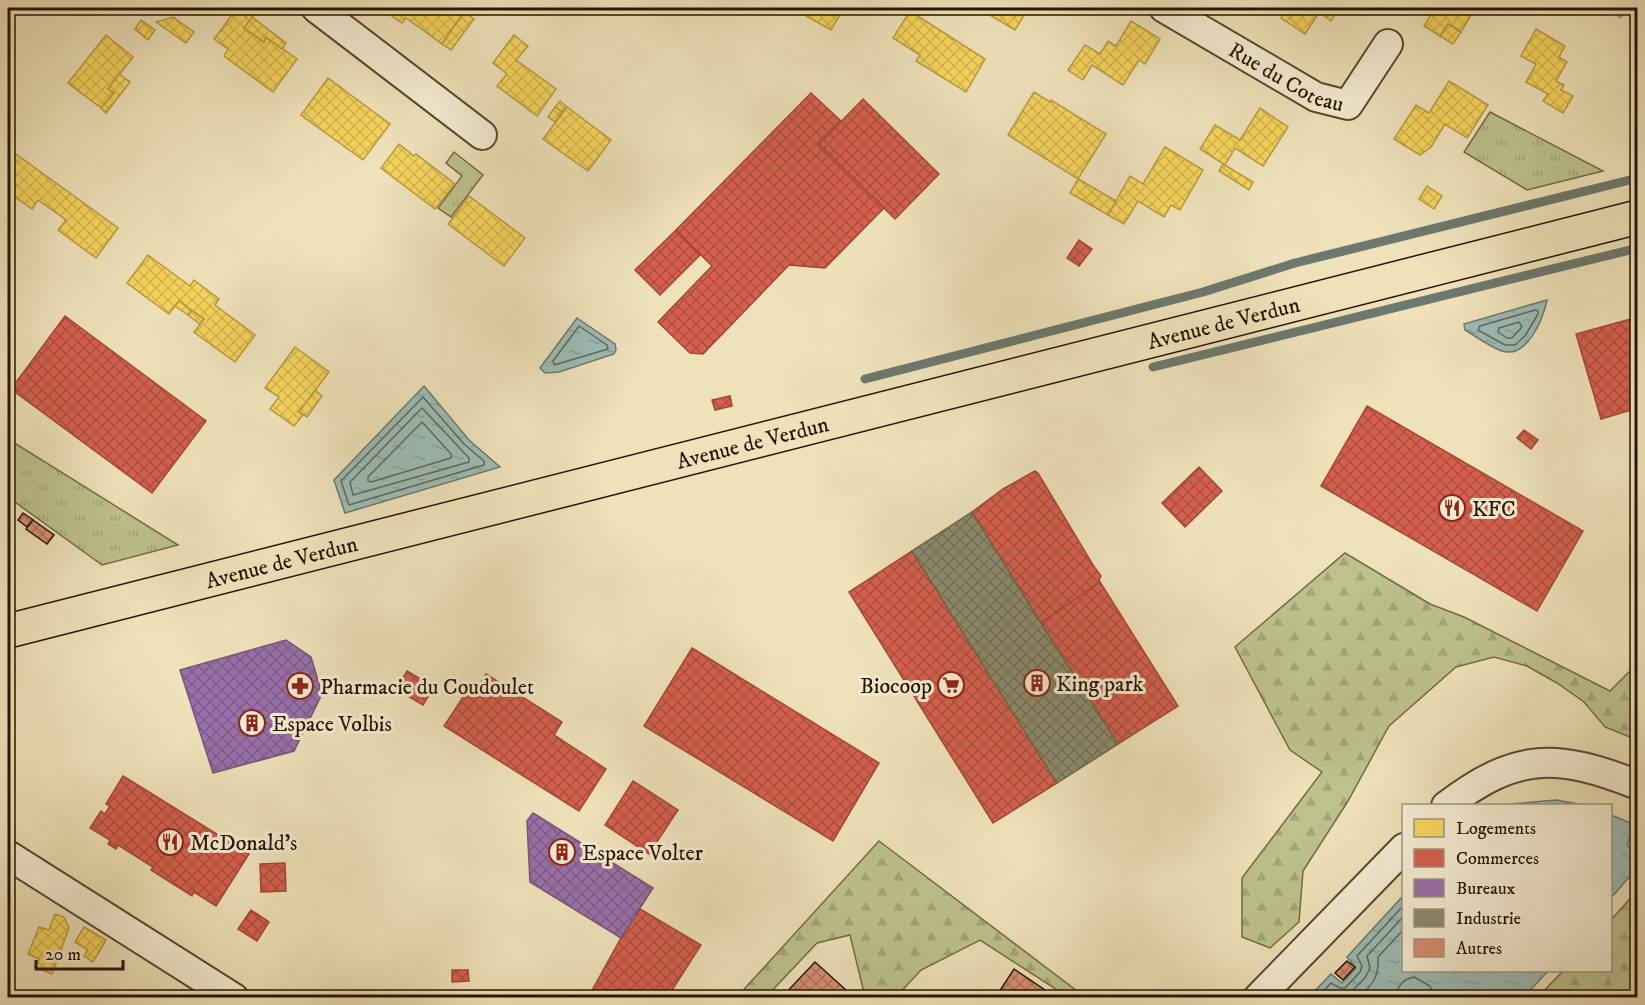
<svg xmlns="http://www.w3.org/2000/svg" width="1645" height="1005" viewBox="0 0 1645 1005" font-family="'IM FELL DW Pica',serif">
	<defs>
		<pattern id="grass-tufts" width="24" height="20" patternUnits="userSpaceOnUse" patternTransform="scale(1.5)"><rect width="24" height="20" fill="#bdc28d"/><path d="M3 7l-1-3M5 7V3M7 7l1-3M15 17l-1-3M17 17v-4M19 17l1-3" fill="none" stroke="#a2a678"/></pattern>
		<pattern id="forest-firs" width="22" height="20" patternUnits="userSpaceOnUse" patternTransform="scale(1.5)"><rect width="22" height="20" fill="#bdc28d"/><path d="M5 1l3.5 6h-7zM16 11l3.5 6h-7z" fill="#a2a678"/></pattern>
		<pattern id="water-ripples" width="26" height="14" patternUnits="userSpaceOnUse" patternTransform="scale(1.5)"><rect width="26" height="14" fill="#9cbcb6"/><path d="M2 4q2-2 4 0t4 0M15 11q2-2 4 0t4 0" fill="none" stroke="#86a19b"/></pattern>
		<pattern id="homes-cross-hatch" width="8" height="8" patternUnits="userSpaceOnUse" patternTransform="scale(1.5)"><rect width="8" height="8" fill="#f6d55c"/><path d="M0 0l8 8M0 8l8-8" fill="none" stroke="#d3b64e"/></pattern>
		<pattern id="shops-cross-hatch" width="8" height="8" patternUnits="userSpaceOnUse" patternTransform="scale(1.5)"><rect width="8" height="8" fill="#d6604d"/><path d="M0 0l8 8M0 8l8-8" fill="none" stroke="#ad4e3e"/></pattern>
		<pattern id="offices-cross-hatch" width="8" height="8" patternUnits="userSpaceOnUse" patternTransform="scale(1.5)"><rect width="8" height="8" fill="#9970ab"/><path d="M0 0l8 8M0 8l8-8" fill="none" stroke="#7d5b89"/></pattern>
		<pattern id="industry-cross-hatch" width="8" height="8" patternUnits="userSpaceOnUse" patternTransform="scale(1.5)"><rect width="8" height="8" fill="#8c8c6e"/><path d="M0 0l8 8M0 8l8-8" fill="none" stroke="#727158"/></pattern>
		<pattern id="building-cross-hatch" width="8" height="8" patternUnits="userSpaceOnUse" patternTransform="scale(1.5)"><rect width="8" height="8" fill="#d78f71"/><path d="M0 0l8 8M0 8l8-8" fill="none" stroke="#ae745a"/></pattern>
	</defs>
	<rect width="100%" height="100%" fill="#efe2ba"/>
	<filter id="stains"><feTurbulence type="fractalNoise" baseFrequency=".00333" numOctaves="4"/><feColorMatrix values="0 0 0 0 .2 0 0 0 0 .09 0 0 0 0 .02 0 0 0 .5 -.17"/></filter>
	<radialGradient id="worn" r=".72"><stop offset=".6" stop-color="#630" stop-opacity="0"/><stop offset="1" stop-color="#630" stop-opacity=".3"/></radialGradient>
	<g fill="url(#grass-tufts)" stroke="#716b46" stroke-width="1.5">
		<polygon points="1490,112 1603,171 1527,190 1464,152"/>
		<polygon points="454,152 483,175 451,217 438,208 462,176 446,163"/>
		<polygon points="8,433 16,444 178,545 102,565 8,497"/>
	</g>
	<g fill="url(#forest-firs)" stroke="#716b46" stroke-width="1.5">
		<polygon points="1345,553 1430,604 1464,617 1610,691 1637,664 1637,740 1605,727 1584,702 1557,683 1527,666 1494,657 1456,667 1389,726 1348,801 1303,871 1299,922 1270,948 1242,937 1242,878 1322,772 1290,750 1235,647"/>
		<polygon points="879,841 1085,997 1068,997 980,940 921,970 896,997 865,997 850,935 817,943 766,997 737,997"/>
		<polygon points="1637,891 1637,997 1538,997 1563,971 1610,970 1611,920"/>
	</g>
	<g fill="url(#water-ripples)" stroke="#6c796d" stroke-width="1.5">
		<path d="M1547,300C1543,319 1527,359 1502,351C1490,347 1477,337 1465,330L1464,324Z"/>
		<polygon points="577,318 615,344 616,350 614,354 559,372 545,373 540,368"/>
		<polygon points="424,386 469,440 500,467 345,513 334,480"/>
		<polygon points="1556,800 1585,805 1508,805 1511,804"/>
		<polygon points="1611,815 1633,824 1627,846 1637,850 1638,867 1611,898"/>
		<polygon points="1403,896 1404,970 1548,971 1524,997 1425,997 1413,990 1408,997 1309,997 1331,974 1342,983 1356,968 1347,957"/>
	</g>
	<g fill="url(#homes-cross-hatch)" stroke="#b79b40" stroke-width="1.5">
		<polygon points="237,8 243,8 254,15 244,28 264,42 266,37 297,59 273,92 224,56 228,49 214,39"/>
		<polygon points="394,8 458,8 464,12 442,44 406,18 402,23 389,14"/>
		<polygon points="660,8 674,8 668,15"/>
		<polygon points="792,8 833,8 841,13 831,30"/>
		<polygon points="978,8 1012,8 1024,15 1015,30"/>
		<polygon points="1287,8 1322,8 1305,34 1281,18"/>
		<polygon points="1322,8 1331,8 1337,11 1331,21 1319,12"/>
		<polygon points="1435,8 1469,8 1467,10 1472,13 1461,32 1448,24 1440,36 1424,26"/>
		<polygon points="1618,8 1629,8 1620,18 1613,12"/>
		<polygon points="910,11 985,59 966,92 916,61 920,55 893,38"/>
		<polygon points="464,12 474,19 451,50 442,44"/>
		<polygon points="173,17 194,32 186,43 156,22"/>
		<polygon points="252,17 286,43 282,49 266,37 264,42 244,28"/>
		<polygon points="141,20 155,30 148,40 135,29"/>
		<polygon points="1131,21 1160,39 1145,64 1139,60 1123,85 1092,65 1083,80 1068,70 1085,45 1100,54 1108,41 1116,46"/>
		<polygon points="1448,24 1461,32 1453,44 1440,36"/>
		<polygon points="1536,29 1565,46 1559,57 1567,62 1556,81 1564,85 1561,90 1573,96 1563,113 1543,101 1548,94 1526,82 1536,64 1521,56"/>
		<polygon points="106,35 133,57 108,89 114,93 101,108 68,83"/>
		<polygon points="514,35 528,46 516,60 556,89 537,116 497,86 507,74 493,63"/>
		<polygon points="119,74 130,82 106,113 101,108 114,93 108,89"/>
		<polygon points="328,78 390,124 363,160 301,115"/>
		<polygon points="1449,81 1488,105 1467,138 1445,124 1431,147 1420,155 1394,139 1416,105 1429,113"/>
		<polygon points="1034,92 1050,102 1051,100 1106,134 1078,179 1008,135"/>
		<polygon points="560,101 567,107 562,112 555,107"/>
		<polygon points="555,107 562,112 555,122 548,117"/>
		<polygon points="567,107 611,140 588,171 543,139"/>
		<polygon points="1260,108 1288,127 1263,166 1235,148 1225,165 1200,149 1215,125 1240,140"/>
		<polygon points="399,144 414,156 416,154 455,184 435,209 381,168"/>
		<polygon points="1165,147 1203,170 1180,210 1171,205 1164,217 1138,201 1124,224 1108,215 1130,176 1143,184"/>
		<polygon points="16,154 118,228 96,258 58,230 66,220 38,200 32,209 8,192 8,165"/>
		<polygon points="1223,164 1253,182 1249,190 1219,171"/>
		<polygon points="1078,179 1116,201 1108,215 1070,193"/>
		<polygon points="1427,186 1442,196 1434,209 1419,199"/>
		<polygon points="469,196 525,238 504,266 448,224"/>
		<polygon points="148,255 190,286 194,280 219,299 215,305 255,335 235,362 194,332 204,319 179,301 169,314 127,283"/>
		<polygon points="179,301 191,310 188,315 175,306"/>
		<polygon points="191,310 204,319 200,324 188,315"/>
		<polygon points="295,347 329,372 299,412 303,415 294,426 270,409 279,397 265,388"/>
		<polygon points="315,390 322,396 307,417 299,412"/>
		<polygon points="55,914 64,917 69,928 52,974 35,967 39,959 28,954 39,927 49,930"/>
		<polygon points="84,927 106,940 93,962 84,956 88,950 75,942"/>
	</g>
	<g fill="url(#shops-cross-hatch)" stroke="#a14936" stroke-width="1.5">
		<polygon points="811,93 841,121 819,144 884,208 825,268 789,265 703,354 690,353 658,322 712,266 676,230"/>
		<polygon points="863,99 939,174 895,219 819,144"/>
		<polygon points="676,230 700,255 660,295 635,270"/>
		<polygon points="1079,240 1092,249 1079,266 1067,258"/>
		<polygon points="65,316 206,421 152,493 11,389"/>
		<polygon points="1638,317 1638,408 1601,419 1576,334"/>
		<polygon points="730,396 732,406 715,410 712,400"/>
		<polygon points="1367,406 1583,531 1537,611 1321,486"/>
		<polygon points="1524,430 1538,440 1531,449 1517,438"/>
		<polygon points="1199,467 1222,491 1185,527 1162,503"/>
		<polygon points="1035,471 1038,473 1093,565 1101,576 1099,579 1100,582 1041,623 972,512 1003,489"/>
		<polygon points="912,551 1057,783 993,823 849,592"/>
		<polygon points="1100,582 1178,706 1118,744 1041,623"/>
		<polygon points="692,648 879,763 833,841 644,726"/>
		<polygon points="407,671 434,687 423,705 396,689"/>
		<polygon points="486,674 562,722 554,735 606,769 579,811 444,726 469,688 475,692"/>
		<polygon points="123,776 249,854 216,906 194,892 192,896 151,870 153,867 118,845 116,849 108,844 110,840 90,828 101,811 105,814 110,806 106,804"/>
		<polygon points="633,781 678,810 649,854 605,825"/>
		<polygon points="285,863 286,891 261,892 260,864"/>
		<polygon points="640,909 701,945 667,998 596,998 590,994 621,938"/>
		<polygon points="251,910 269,922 257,941 238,929"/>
		<polygon points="452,970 468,970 469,981 452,982"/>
	</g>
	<g fill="url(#offices-cross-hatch)" stroke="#765478" stroke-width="1.5">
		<polygon points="286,640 311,657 322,694 294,751 213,773 180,670"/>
		<polygon points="533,813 653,888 621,938 530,882 527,821"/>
	</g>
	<polygon fill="url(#industry-cross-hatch)" stroke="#6d684d" stroke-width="1.5" points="972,512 1035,614 1118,744 1057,783 912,551"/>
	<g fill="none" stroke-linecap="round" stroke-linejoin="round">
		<g stroke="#60685b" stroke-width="1.5">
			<polygon points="1535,310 1538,311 1538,314 1525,336 1515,345 1505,345 1478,330 1480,326"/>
			<polygon points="1519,322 1522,327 1512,338 1507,338 1498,332 1499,328"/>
			<polygon points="579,326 607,345 608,349 554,365 553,361"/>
			<polygon points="423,397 464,444 484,461 484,465 349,505 341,481"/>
			<polygon points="422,408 469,458 469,462 353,495 350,482"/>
			<polygon points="422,422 451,454 451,458 371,482 368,481 368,477"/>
			<polyline points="1317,998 1331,983 1340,988 1345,988 1360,972 1362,966 1357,956 1404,905"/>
			<polyline points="1328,998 1332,994 1340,996 1349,994 1365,978 1370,968 1367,956 1404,916"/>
			<path d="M1359,998C1373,983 1379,978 1378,957L1404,929"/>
			<path d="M1396,998C1396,987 1403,979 1414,977L1430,986L1434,998"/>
		</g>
		<g stroke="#6c796d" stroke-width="9">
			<polyline points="1153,367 1638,248"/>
			<polyline points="865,379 1203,292 1295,263 1638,178"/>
		</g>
	</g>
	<g fill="url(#building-cross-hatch)" stroke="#251400" stroke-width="1.5">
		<polygon points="23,513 33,520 27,527 18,520"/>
		<polygon points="33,520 54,535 47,544 26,529"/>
		<polygon points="1347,961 1355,967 1343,980 1335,973"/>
		<polygon points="815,962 846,990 839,998 781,998"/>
		<polygon points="1014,969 1045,990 1040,998 995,998"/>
	</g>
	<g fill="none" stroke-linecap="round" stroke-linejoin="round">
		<defs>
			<g id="minor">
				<polyline points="316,8 482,135"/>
				<path id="s1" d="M1164,8L1316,97L1348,105L1388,44"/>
				<path d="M1446,806C1517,752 1556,753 1638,785"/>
				<polyline points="8,855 234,998"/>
				<polyline points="1258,998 1404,848"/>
			</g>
			<g id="primary">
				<path id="s2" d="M8,631L1638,217"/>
			</g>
		</defs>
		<use href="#minor" stroke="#58482e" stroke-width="32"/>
		<use href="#primary" stroke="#251400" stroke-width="36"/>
		<use href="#minor" stroke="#f5ecd2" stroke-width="28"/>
		<use href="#primary" stroke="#efe2ba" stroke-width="33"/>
	</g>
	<defs>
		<symbol id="restaurant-ring" viewBox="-11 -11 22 22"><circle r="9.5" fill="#f5ecd2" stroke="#8f2418" stroke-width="1.5"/><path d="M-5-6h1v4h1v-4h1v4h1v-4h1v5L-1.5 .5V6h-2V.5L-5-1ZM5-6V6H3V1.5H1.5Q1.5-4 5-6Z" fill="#8f2418"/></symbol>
		<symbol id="building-ring" viewBox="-11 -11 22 22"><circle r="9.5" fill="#f5ecd2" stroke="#8f2418" stroke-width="1.5"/><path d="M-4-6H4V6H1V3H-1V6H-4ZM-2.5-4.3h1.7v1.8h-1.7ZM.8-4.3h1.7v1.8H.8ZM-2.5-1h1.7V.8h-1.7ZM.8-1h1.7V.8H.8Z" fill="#8f2418"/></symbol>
		<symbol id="supermarket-ring" viewBox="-11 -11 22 22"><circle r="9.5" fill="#f5ecd2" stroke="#8f2418" stroke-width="1.5"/><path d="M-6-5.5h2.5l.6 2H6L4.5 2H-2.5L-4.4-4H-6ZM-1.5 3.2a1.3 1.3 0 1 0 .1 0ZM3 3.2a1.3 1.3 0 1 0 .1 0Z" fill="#8f2418"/></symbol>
		<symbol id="pharmacy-ring" viewBox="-11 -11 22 22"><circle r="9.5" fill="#f5ecd2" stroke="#8f2418" stroke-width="1.5"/><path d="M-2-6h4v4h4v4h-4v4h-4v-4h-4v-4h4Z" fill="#8f2418"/></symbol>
	</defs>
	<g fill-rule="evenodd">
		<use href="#restaurant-ring" x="1437" y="493" width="30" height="30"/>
		<use href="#building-ring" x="1022" y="668" width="30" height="30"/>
		<use href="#supermarket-ring" x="936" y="670" width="30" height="30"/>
		<use href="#pharmacy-ring" x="285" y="671" width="30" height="30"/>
		<use href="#building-ring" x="237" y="708" width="30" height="30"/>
		<use href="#restaurant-ring" x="155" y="827" width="30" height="30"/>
		<use href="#building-ring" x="547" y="837" width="30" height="30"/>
	</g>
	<g text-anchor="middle" stroke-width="6" stroke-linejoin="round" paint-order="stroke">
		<g font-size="22" fill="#251400" stroke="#f5ecd2">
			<text dy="8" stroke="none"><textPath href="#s1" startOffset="141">Rue du Coteau</textPath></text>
			<text dy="8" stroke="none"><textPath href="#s2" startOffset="1254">Avenue de Verdun</textPath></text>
			<text dy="8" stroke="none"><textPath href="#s2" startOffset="768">Avenue de Verdun</textPath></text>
			<text dy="8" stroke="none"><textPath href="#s2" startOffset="282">Avenue de Verdun</textPath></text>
		</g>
		<g font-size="22" fill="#251400" stroke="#f5ecd2" text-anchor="start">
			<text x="1472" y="516">KFC</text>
			<text x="1056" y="691">King park</text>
			<text x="932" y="693" text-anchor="end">Biocoop</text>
			<text x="320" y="694">Pharmacie du Coudoulet</text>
			<text x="272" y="731">Espace Volbis</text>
			<text x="190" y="850">McDonald's</text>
			<text x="582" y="860">Espace Volter</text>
		</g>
	</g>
	<rect width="1645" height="1005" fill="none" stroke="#efe2ba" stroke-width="30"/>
	<rect x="9" y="9" width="1627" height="987" fill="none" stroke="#251400" stroke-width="3"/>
	<rect x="15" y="15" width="1615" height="975" fill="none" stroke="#251400" stroke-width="1.5"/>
	<rect x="1402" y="804" width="210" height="168" fill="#f5ecd2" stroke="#a2967e" stroke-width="1.5"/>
	<rect x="1414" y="819" width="30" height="18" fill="#f6d55c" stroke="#a2967e" stroke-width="1.5"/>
	<text x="1456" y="834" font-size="18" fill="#251400">Logements</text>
	<rect x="1414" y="849" width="30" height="18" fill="#d6604d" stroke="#a2967e" stroke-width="1.5"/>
	<text x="1456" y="864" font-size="18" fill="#251400">Commerces</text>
	<rect x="1414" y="879" width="30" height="18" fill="#9970ab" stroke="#a2967e" stroke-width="1.5"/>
	<text x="1456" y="894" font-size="18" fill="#251400">Bureaux</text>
	<rect x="1414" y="909" width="30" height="18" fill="#8c8c6e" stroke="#a2967e" stroke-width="1.5"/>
	<text x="1456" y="924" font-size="18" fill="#251400">Industrie</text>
	<rect x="1414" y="939" width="30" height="18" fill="#d78f71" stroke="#a2967e" stroke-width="1.5"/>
	<text x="1456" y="954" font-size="18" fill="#251400">Autres</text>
	<path d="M36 960v9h87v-9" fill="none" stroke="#251400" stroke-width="3"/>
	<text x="45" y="960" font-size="18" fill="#251400" stroke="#f5ecd2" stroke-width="4.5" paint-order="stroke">20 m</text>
	<rect width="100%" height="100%" filter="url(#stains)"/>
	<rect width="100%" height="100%" fill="url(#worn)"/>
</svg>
